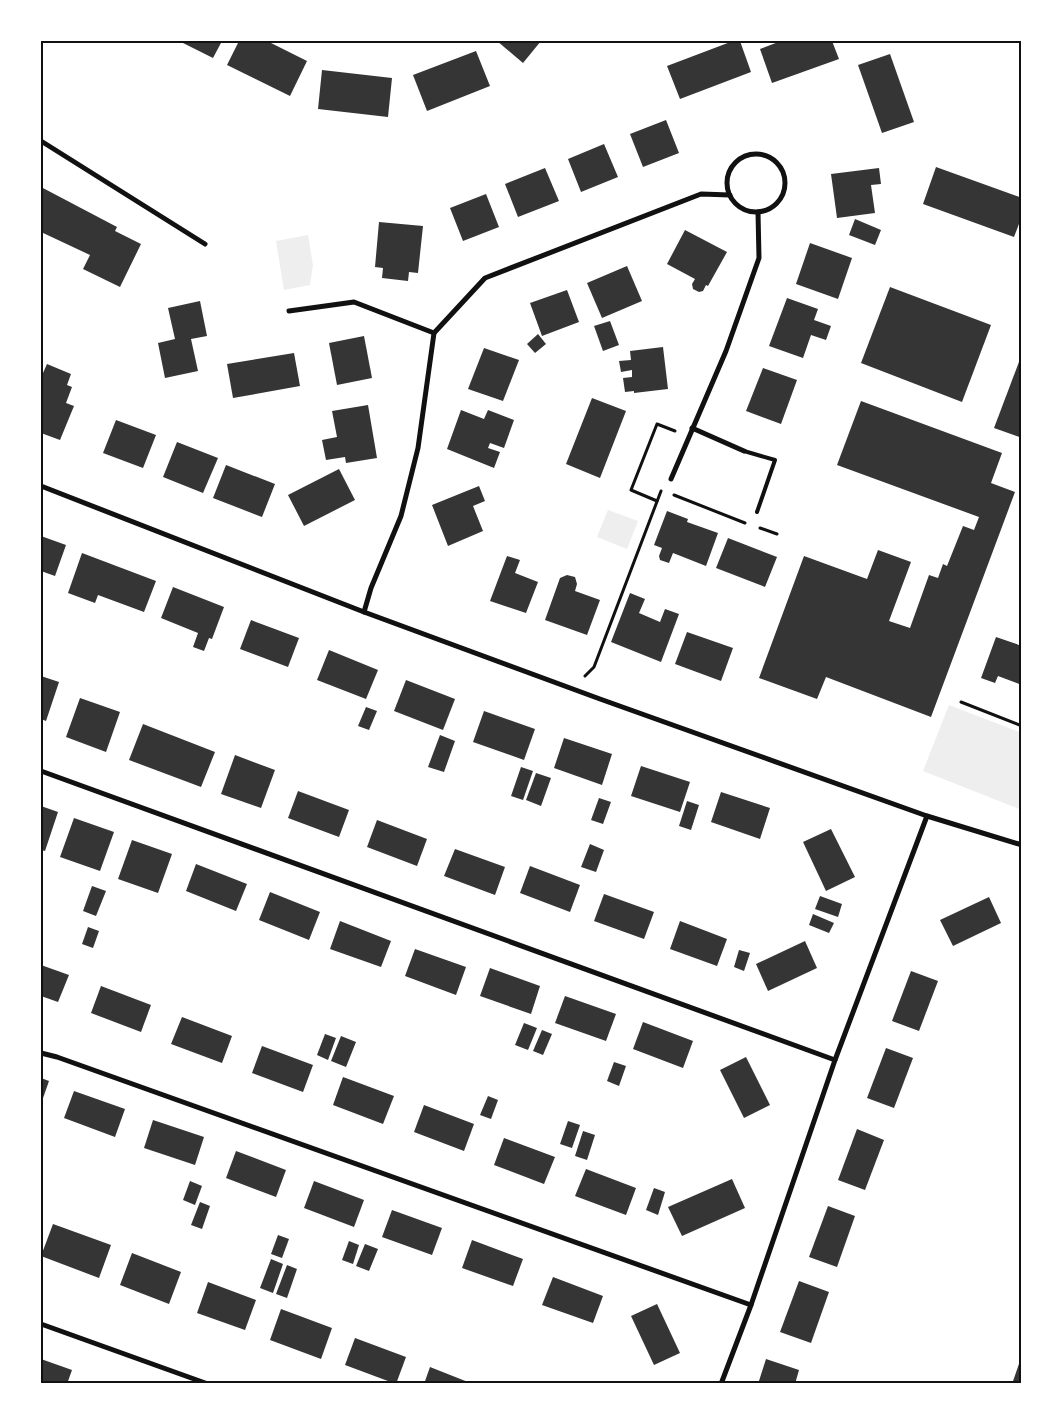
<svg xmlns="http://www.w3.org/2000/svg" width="1063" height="1425" viewBox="0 0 1063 1425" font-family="Poppins,sans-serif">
	<rect width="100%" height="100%" fill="#fff"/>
	<g fill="#eee">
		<polygon points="308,235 313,265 310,285 284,290 276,241"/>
		<polygon points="608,510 638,521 627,549 597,537"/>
		<polygon points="949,705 1022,733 1022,810 923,771"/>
	</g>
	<g fill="#353535">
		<polygon points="179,41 222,41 213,58"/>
		<polygon points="239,41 267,41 307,61 290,96 227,65"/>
		<polygon points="497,41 541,41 523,63"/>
		<polygon points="733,41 740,41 751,72 680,99 667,66"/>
		<polygon points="781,41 832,41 839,59 772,83 760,49"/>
		<polygon points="476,51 490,86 427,111 413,75"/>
		<polygon points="890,54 914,122 882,133 858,65"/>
		<polygon points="322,70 392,78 388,117 318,109"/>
		<polygon points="666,120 679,153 643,167 630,134"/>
		<polygon points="604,144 618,177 581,192 568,159"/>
		<polygon points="936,167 1022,198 1022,216 1014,237 923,204"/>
		<polygon points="545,168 559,201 518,217 505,184"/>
		<polygon points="879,168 881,184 871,185 875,213 837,218 831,174"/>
		<polygon points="41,187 117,227 115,231 141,244 120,287 83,269 90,255 41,232"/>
		<polygon points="486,194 499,227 463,241 450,208"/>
		<polygon points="855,219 881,230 875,245 849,235"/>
		<polygon points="379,222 423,226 418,273 409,272 408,281 382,278 383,268 375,267"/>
		<polygon points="685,230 727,252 708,286 706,285 703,291 699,292 693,289 692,284 695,279 667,264"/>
		<polygon points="810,243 852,258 838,299 796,284"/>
		<polygon points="627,266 642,301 602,318 587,283"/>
		<polygon points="890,287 991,325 962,402 861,363"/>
		<polygon points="567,290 579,322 542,336 530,303"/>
		<polygon points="787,298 818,309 814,320 831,326 826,340 811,335 803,358 769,346"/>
		<polygon points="200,301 207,336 191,339 198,371 165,378 158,343 175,339 168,308"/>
		<polygon points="610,321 619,345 603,351 594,326"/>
		<polygon points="538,334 546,344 535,353 527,344"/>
		<polygon points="364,336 372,378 337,385 329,343"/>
		<polygon points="663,347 668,389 634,393 634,391 625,392 623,378 632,377 632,370 621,372 619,361 631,360 630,351"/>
		<polygon points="484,348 519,360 503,401 468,389"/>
		<polygon points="294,353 300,386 233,398 227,364"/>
		<polygon points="1022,354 1022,438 994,428"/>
		<polygon points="47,364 71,374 67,385 72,387 66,403 74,406 60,440 41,433 41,373 43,373"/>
		<polygon points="763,368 797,380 781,424 746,411"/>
		<polygon points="592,398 626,411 600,478 566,464"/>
		<polygon points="861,401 1002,453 991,483 1015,492 931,717 826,677 817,699 759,678 804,556 867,579 878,550 911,562 889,621 910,628 929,575 938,578 943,564 947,566 963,526 974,530 979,517 837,465"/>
		<polygon points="368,405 377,458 346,463 345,457 326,460 322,440 337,437 332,411"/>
		<polygon points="461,410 484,419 488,410 514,420 504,448 490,443 488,448 500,452 494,468 447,449"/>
		<polygon points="116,420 156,435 143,468 103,453"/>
		<polygon points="177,442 218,458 203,493 163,477"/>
		<polygon points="226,465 275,484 262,517 213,498"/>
		<polygon points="339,469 355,500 304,526 288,495"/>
		<polygon points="479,486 485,501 473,506 483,531 448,546 432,505"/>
		<polygon points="667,511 688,519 687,522 718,533 706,566 673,553 669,563 660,560 659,556 662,548 654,545"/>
		<polygon points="41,536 66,545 55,576 41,571"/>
		<polygon points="728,538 777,557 765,587 716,568"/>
		<polygon points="82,553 156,581 144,612 98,595 95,603 68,593"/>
		<polygon points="507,556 520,560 515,573 538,582 526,613 490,601"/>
		<polygon points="567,575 575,577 577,584 575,591 600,600 587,635 545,620 560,578"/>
		<polygon points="173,587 224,607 212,639 209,638 204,651 193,647 198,633 161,618"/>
		<polygon points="630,593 645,599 639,613 660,622 665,609 679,614 661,662 611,642"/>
		<polygon points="251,620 299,638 288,667 240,649"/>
		<polygon points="687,632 733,648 721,681 675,664"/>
		<polygon points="996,637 1022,646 1022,685 998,676 995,683 981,678"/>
		<polygon points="329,650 378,670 366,699 317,680"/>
		<polygon points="41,676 59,682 46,721 41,719"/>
		<polygon points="406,680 455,699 443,730 394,711"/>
		<polygon points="80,698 120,712 106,752 66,737"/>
		<polygon points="366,707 377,711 369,730 358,726"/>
		<polygon points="484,711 535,729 524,760 473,742"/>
		<polygon points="143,724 215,752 201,787 129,760"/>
		<polygon points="440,735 455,741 444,772 428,767"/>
		<polygon points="564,738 612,754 602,785 554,768"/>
		<polygon points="235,755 275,770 261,808 221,794"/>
		<polygon points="641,766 690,782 680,812 631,796"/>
		<polygon points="521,767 533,771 523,800 511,796"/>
		<polygon points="536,773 551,778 541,806 526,800"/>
		<polygon points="298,791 349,810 339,837 288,818"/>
		<polygon points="721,792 770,808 760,839 711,822"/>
		<polygon points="599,798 611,802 603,824 591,820"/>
		<polygon points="687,801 699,805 691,830 679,826"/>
		<polygon points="41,806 58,812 45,851 41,850"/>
		<polygon points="74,818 114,832 100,871 60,857"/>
		<polygon points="377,820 427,839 417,866 367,847"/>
		<polygon points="831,829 855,877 826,891 803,842"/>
		<polygon points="132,840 172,854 158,893 118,879"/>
		<polygon points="590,844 604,850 596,872 581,867"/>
		<polygon points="455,849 505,867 495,895 444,876"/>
		<polygon points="196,864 247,884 236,911 186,891"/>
		<polygon points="530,866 580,885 570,912 520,893"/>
		<polygon points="92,886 106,891 96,916 83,911"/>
		<polygon points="270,892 320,912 309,940 259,920"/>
		<polygon points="604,894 654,912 644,939 594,921"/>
		<polygon points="820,896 842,904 838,917 815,909"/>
		<polygon points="989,897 1001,923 953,946 940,920"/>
		<polygon points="813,914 834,923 829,933 809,925"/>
		<polygon points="340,921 391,941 381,967 330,949"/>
		<polygon points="680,921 727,939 717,966 670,949"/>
		<polygon points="88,927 99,931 93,948 82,944"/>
		<polygon points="805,941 817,968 768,991 756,964"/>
		<polygon points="415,949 466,967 456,995 405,976"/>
		<polygon points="739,950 750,953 744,971 734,967"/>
		<polygon points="41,965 69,975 58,1002 41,996"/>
		<polygon points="490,968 540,986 531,1014 480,996"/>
		<polygon points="911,971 938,981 919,1031 892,1021"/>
		<polygon points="101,986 151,1005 141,1032 91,1013"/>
		<polygon points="565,996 616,1014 606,1041 555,1023"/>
		<polygon points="182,1017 232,1036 222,1063 171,1044"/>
		<polygon points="643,1022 693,1041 683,1068 633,1049"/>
		<polygon points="524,1023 537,1028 528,1050 515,1045"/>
		<polygon points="542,1030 552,1034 543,1055 533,1051"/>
		<polygon points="325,1034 336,1038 328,1060 317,1055"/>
		<polygon points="341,1036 356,1042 346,1067 331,1061"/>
		<polygon points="262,1046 313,1065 303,1092 252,1073"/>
		<polygon points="886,1048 913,1058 894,1108 867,1098"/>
		<polygon points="746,1057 770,1105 744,1118 720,1070"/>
		<polygon points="614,1062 626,1066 619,1086 607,1081"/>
		<polygon points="343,1077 394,1096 383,1124 333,1105"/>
		<polygon points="41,1078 49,1081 42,1101 41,1101"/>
		<polygon points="74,1091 125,1109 115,1137 64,1118"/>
		<polygon points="488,1096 498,1100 491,1119 480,1115"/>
		<polygon points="424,1105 474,1124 464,1151 414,1132"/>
		<polygon points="153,1120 204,1137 195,1165 144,1148"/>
		<polygon points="568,1121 580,1125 572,1148 560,1144"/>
		<polygon points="857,1129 884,1140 865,1190 838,1180"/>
		<polygon points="583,1131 595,1135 587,1160 575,1156"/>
		<polygon points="504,1138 555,1157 544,1184 494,1165"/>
		<polygon points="236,1151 286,1170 276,1197 226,1178"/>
		<polygon points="586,1169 636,1188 626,1215 575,1196"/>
		<polygon points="732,1179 745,1208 682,1236 668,1207"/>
		<polygon points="190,1181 202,1186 195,1205 183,1200"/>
		<polygon points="314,1181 364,1200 354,1227 304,1208"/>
		<polygon points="654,1188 665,1192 658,1215 646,1210"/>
		<polygon points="200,1202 210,1206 202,1229 191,1225"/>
		<polygon points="828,1206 855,1216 837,1267 809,1257"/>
		<polygon points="392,1210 442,1228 432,1255 382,1237"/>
		<polygon points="53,1224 111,1245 99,1278 41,1256"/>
		<polygon points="278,1235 289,1239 282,1258 271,1254"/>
		<polygon points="472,1240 523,1259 513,1286 462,1268"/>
		<polygon points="349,1241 359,1245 353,1264 342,1260"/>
		<polygon points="365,1244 378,1249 369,1271 356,1266"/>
		<polygon points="132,1253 181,1272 169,1304 120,1285"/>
		<polygon points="271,1259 283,1264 273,1293 260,1288"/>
		<polygon points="287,1265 297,1269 287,1298 276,1294"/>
		<polygon points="553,1277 603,1296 593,1323 542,1305"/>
		<polygon points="799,1281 829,1292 811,1343 780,1332"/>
		<polygon points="208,1282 256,1300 245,1330 197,1313"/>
		<polygon points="657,1304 680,1353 654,1365 631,1316"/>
		<polygon points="281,1309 332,1328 321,1359 270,1340"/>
		<polygon points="355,1338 406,1357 396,1384 345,1365"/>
		<polygon points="1021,1358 1022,1384 1012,1384"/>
		<polygon points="41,1359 72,1370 67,1384 41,1384"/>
		<polygon points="766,1359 799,1370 795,1384 758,1384"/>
		<polygon points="430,1367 473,1384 424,1384"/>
	</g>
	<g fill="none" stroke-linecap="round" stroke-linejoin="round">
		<g stroke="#111" stroke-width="3">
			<polyline points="674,495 745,523"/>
			<polyline points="657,501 631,490 657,424 675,431"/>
			<polyline points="760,528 777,534"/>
			<polyline points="585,676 594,667 661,491"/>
			<polyline points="961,702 1022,726"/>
		</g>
		<polyline stroke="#111" stroke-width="4" points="744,451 775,460 757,512"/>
		<g stroke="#111" stroke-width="5">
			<polyline points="41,141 205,244"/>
			<circle cx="756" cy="183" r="29"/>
			<polyline points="289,311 354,302 434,333"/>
			<polyline points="692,428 744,451"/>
			<polyline points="671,479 726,351 759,258 758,212"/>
			<polyline points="41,486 364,612 600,699 927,816 1022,845"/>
			<polyline points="364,612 371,588 401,516 418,448 434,333 485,278 701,194 730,195"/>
			<polyline points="41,771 835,1060"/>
			<polyline points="41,1053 57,1057 751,1305"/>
			<polyline points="41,1324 208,1384"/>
			<polyline points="721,1384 751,1305 835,1060 927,816"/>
		</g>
	</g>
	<rect width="1063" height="1425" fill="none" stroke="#ffffff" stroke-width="85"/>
	<rect x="42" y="42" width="978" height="1340" fill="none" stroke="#111" stroke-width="2"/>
</svg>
